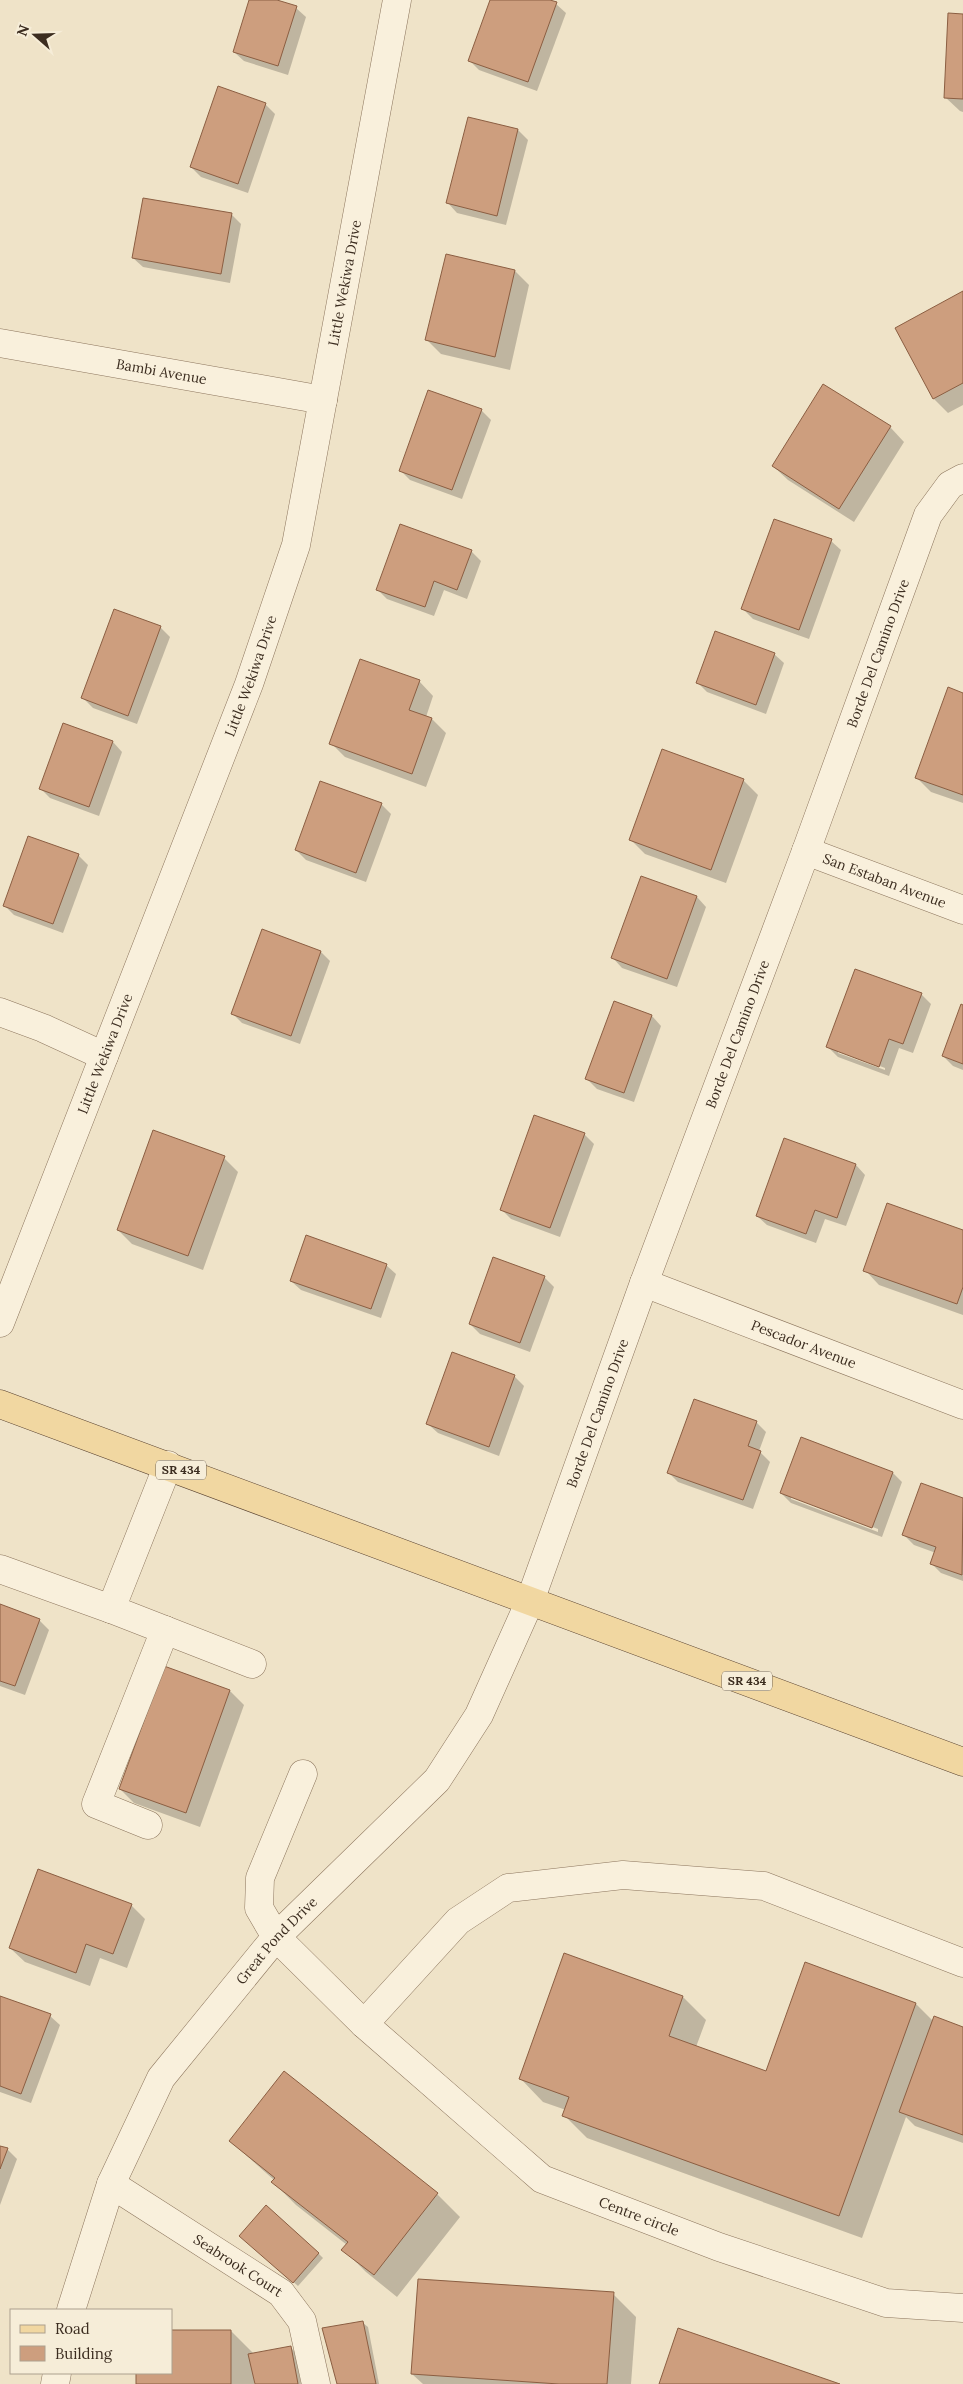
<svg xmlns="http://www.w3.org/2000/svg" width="963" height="2384" viewBox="0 0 963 2384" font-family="Lora,serif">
	<rect width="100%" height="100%" fill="#efe3c8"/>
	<g fill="#0003" fill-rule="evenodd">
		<polygon points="251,0 273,0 296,8 306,17 288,75 244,61 234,52"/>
		<polygon points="491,0 546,0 556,4 566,13 537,91 479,70 469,60"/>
		<polygon points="963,15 963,112 960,111 945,97"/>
		<polygon points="265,104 275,114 248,193 201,177 191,167"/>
		<polygon points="469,118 518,130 528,140 506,225 457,213 448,203"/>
		<polygon points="231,214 241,224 230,283 143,267 133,258"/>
		<polygon points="515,271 529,285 510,370 441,354 427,340"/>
		<polygon points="963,293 963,405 948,413 934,399 897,328"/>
		<polygon points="481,410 491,420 462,499 410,480 400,470"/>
		<polygon points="890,427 904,442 854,522 788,480 773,466"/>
		<polygon points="831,541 841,550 809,639 753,619 743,609"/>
		<polygon points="471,551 481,561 467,599 444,590 434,616 387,599 377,589"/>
		<polygon points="160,627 170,637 137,724 93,708 83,698"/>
		<polygon points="774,654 784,663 766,714 707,692 698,683"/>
		<polygon points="419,681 433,696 426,717 432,719 446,733 426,787 345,757 331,743"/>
		<polygon points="963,694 963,803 931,792 917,778"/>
		<polygon points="113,742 122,752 99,816 50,798 40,788"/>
		<polygon points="663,751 744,781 758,795 726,883 645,854 631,840"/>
		<polygon points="381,804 391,814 366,882 306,860 296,850"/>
		<polygon points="78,855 88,865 63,933 14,915 4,905"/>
		<polygon points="642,877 697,897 706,907 677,987 622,968 613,958"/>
		<polygon points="321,952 330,961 300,1044 242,1023 232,1013"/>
		<path d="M921,994L931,1004L913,1053L899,1048L889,1076L838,1057L828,1047ZM838,1050L885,1068V1070L838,1053Z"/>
		<polygon points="963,1006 963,1070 953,1066 943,1056"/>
		<polygon points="652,1016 661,1026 634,1102 597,1089 587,1079"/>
		<polygon points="584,1134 594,1144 560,1237 511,1219 501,1209"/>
		<polygon points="224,1158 238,1172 203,1270 132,1244 118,1230"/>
		<polygon points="856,1165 865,1175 846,1226 825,1219 816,1243 767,1225 757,1216"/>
		<polygon points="963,1232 963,1315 879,1285 865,1270"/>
		<polygon points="386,1265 396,1274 381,1318 301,1290 291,1281"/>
		<polygon points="544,1277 554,1287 530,1352 480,1334 470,1324"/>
		<polygon points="514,1376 524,1386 499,1456 438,1433 428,1424"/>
		<polygon points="756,1422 766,1432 759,1451 770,1462 753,1509 678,1482 668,1472"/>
		<path d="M893,1473L902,1482L882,1537L791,1503L781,1493ZM791,1496L878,1529V1532L791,1499Z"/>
		<polygon points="922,1485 963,1500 963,1581 941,1573 932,1564 936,1553 914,1545 904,1535"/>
		<polygon points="0,1606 39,1620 49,1630 25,1695 0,1686"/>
		<polygon points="164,1667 230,1691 244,1705 200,1827 134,1803 120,1789"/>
		<polygon points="131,1905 145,1919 127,1968 100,1958 90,1986 25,1962 10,1948"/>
		<polygon points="565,1954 683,1997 706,2020 696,2047 767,2072 916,2004 934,2022 963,2028 963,2143 915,2126 906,2117 862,2238 587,2138 564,2115 566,2110 543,2102 520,2078"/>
		<polygon points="0,1997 50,2016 60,2025 31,2103 0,2092"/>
		<polygon points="230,2141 437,2194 460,2217 397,2297 366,2272 343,2249 347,2245 296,2205 273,2182 274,2180"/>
		<polygon points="0,2147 7,2149 17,2159 0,2205"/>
		<polygon points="245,2240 318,2253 323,2258 298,2286"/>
		<polygon points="613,2294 636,2317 631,2384 423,2384 412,2374"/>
		<polygon points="363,2323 368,2327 379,2384 338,2384"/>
		<polygon points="231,2331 254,2354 290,2347 295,2352 301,2384 256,2384 255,2380 254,2384 137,2384 137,2373 171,2373"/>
	</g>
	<g fill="#cd9e7e" stroke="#8b5e42">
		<polygon points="249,0 277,0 297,6 278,66 233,52"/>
		<polygon points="490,0 550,0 557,2 528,82 468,61"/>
		<polygon points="948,13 963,14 963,99 944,98"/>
		<polygon points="218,86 266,103 238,184 190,167"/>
		<polygon points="468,117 518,129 497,216 446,203"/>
		<polygon points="143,198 232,213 221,274 132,258"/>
		<polygon points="446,254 515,270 495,357 425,340"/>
		<polygon points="963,291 963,383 933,399 895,328"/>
		<polygon points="823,384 891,426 839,509 772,466"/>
		<polygon points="428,390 482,409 452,490 399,471"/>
		<polygon points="774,519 832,539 799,630 741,609"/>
		<polygon points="400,524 472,550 457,590 434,581 425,607 376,590"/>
		<polygon points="114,609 161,626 128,716 81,698"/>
		<polygon points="715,631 775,653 756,705 696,683"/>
		<polygon points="360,659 420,680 409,710 432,718 412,774 329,744"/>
		<polygon points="948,687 963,693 963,795 915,778"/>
		<polygon points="63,723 113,741 89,807 39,789"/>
		<polygon points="662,749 744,779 711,870 629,840"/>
		<polygon points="320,781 382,803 356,873 295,850"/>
		<polygon points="28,836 79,854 53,924 3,906"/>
		<polygon points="641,876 697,896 667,979 611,958"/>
		<polygon points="262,929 321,951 291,1036 231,1014"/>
		<polygon points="855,969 922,993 903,1044 889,1039 879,1067 826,1047"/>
		<polygon points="614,1001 652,1015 624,1093 585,1079"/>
		<polygon points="961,1004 963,1005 963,1064 942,1056"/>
		<polygon points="534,1115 585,1133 550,1228 500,1210"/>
		<polygon points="153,1130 225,1156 188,1256 117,1230"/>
		<polygon points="784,1138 856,1164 837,1218 815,1210 806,1234 756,1216"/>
		<polygon points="887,1203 963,1230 963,1287 957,1304 863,1271"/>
		<polygon points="306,1235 387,1264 371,1309 290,1281"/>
		<polygon points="493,1257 545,1276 520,1343 469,1324"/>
		<polygon points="452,1352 515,1375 489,1447 426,1424"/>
		<polygon points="694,1399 757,1421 748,1446 761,1451 743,1500 667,1473"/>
		<polygon points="801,1437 893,1472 872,1528 780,1493"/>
		<polygon points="921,1483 963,1498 962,1575 930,1564 936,1547 902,1535"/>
		<polygon points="0,1604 40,1619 15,1686 0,1681"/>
		<polygon points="164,1666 230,1690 186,1813 119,1789"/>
		<polygon points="38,1869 132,1904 113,1954 86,1944 76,1973 9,1948"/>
		<polygon points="564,1953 683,1996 669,2036 766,2071 805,1962 916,2003 839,2216 562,2116 569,2097 519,2079"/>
		<polygon points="0,1996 51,2014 21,2094 0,2086"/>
		<polygon points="934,2016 963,2027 963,2135 899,2112"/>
		<polygon points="284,2071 438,2193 374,2275 341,2250 348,2242 271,2182 275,2178 229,2141"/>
		<polygon points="0,2146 8,2148 0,2169"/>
		<polygon points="266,2205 319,2253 293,2283 239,2236"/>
		<polygon points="418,2279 614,2292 607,2384 559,2384 411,2374"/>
		<polygon points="363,2321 376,2384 337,2384 322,2328"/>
		<polygon points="678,2328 840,2384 659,2384"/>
		<polygon points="171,2330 231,2330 231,2384 136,2384 136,2373 171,2373"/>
		<polygon points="291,2346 298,2384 255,2384 248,2354"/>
	</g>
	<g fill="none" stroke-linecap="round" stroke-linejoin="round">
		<defs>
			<g id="minor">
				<path id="s1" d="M0,343L323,400"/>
				<path id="s2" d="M806,851L963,910"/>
				<polyline points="0,1012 43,1028 104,1056"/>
				<path id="s3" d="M644,1283L963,1405"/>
				<path id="s4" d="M0,1323L249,684L296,545L397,0"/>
				<polyline points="168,1465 111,1609 252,1664"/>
				<polyline points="0,1569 111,1609"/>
				<path id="s5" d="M303,1774L260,1878L259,1908L276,1937L364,2024L542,2179L719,2247L886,2303L963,2308"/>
				<polyline points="148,1825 96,1804 165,1630"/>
				<polyline points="364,2024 458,1921 508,1888 623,1875 764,1886 963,1963"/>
				<path id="s6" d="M111,2184L281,2293L302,2321L316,2384"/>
				<path id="s7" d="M71,2310L111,2184L161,2078L276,1937L437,1780L479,1715L530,1601L644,1283L806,851L928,515L950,485L963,478"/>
				<polyline points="55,2384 57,2373"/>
			</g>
			<polyline id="major" points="0,1404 963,1762"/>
		</defs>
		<use href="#minor" stroke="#8c755d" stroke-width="29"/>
		<use href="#major" stroke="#5a4331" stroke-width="29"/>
		<use href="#minor" stroke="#f9f0dc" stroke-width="28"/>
		<use href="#major" stroke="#f1d7a1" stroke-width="28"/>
	</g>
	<g text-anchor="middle" stroke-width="4.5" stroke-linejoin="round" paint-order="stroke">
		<g fill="#f6edd8" stroke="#746757" stroke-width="1">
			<rect x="156" y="1460.5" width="50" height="19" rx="4"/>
			<rect x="722" y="1671.5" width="50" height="19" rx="4"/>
		</g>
		<g font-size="12" font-weight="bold" fill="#3c2d20">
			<text x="181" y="1474">SR 434</text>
			<text x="747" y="1685">SR 434</text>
		</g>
		<g font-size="14" fill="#3c2d20" stroke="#f6edd8">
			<text dy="5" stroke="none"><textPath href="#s4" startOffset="1099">Little Wekiwa Drive</textPath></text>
			<text dy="5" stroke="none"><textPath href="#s1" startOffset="164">Bambi Avenue</textPath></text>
			<text dy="5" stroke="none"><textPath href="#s7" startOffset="1868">Borde Del Camino Drive</textPath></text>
			<text dy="5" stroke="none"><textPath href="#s4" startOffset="694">Little Wekiwa Drive</textPath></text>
			<text dy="5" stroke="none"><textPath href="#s2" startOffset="84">San Estaban Avenue</textPath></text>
			<text dy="5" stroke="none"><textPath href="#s7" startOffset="1462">Borde Del Camino Drive</textPath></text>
			<text dy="5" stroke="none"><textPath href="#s4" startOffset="289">Little Wekiwa Drive</textPath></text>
			<text dy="5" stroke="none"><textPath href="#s3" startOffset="171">Pescador Avenue</textPath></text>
			<text dy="5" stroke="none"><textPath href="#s7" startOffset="1058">Borde Del Camino Drive</textPath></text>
			<text dy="5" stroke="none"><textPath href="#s7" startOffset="429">Great Pond Drive</textPath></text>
			<text dy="5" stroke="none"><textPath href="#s5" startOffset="640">Centre circle</textPath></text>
			<text dy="5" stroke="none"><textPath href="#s6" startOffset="151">Seabrook Court</textPath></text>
		</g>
	</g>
	<rect x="10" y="2309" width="162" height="65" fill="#f6edd8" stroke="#aca08e"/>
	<rect x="20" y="2325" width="25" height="8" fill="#f1d7a1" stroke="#aca08e"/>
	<text x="55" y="2334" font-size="15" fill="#3c2d20">Road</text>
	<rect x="20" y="2346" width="25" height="15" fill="#cd9e7e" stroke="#aca08e"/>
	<text x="55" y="2359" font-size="15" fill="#3c2d20">Building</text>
	<g transform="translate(35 35) rotate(290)" stroke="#f6edd8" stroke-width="4" paint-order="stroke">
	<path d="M0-4L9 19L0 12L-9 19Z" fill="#3c2d20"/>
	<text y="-8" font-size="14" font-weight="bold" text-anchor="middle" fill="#3c2d20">N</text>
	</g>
</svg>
